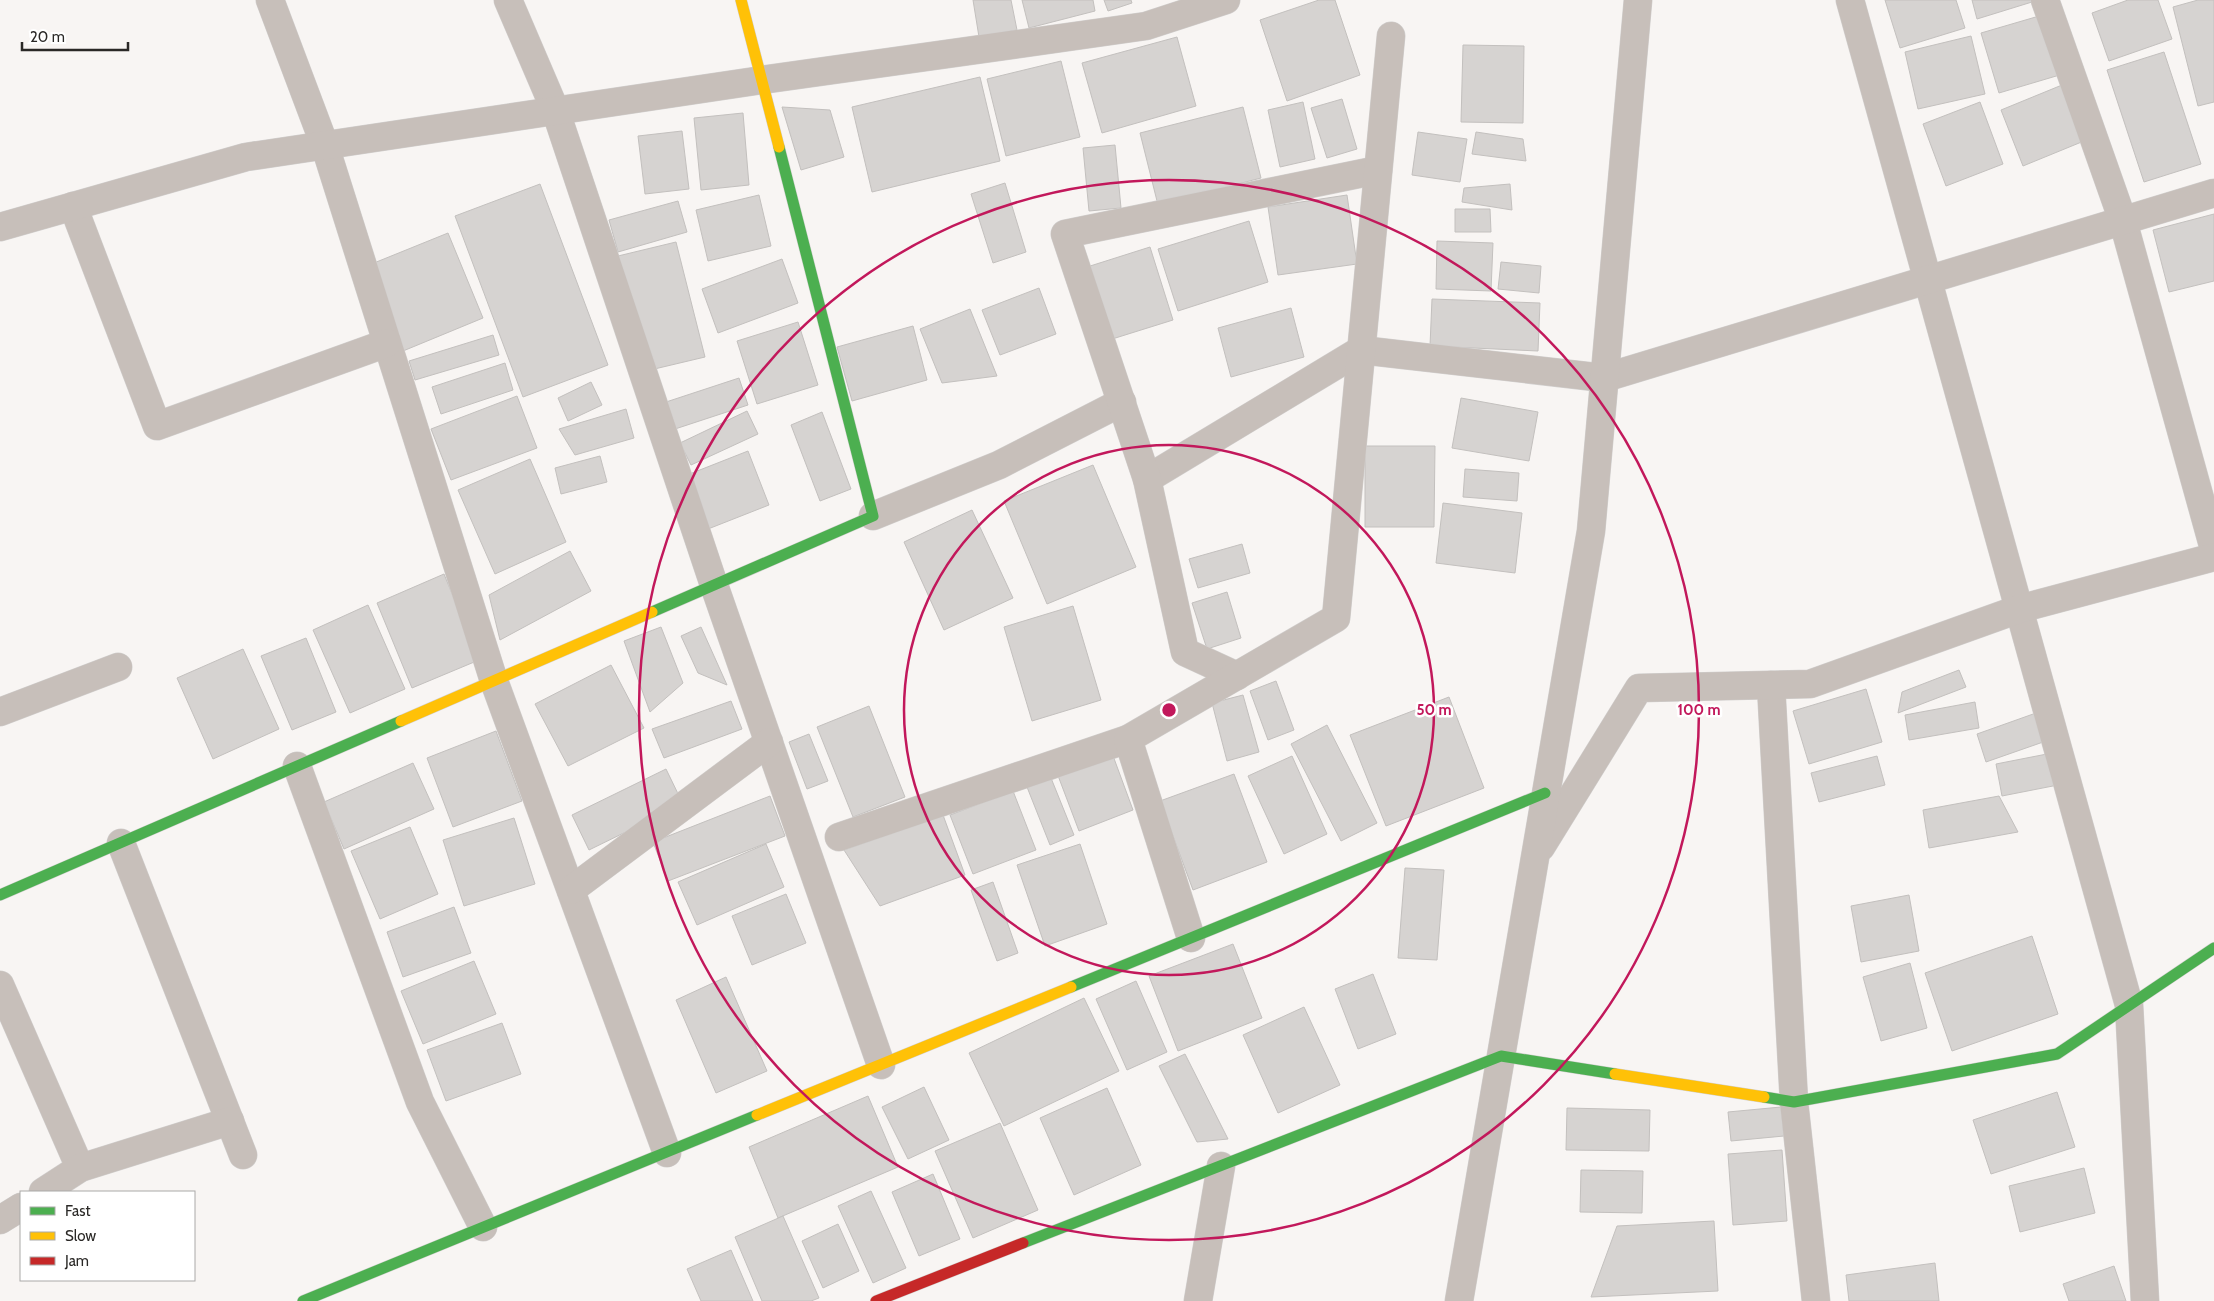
<svg xmlns="http://www.w3.org/2000/svg" width="2214" height="1301" viewBox="0 0 2214 1301" font-family="Cabin,sans-serif">
	<rect width="100%" height="100%" fill="#f8f5f3"/>
	<g fill="#d6d3d1" stroke="#c3c0be">
		<polygon points="973,0 1011,0 1017,30 979,37"/>
		<polygon points="1022,0 1093,0 1095,11 1029,28"/>
		<polygon points="1104,0 1131,0 1132,3 1108,11"/>
		<polygon points="1319,0 1335,0 1360,75 1287,101 1260,20"/>
		<polygon points="1885,0 1956,0 1965,28 1900,48"/>
		<polygon points="1972,0 2031,0 2032,2 1977,19"/>
		<polygon points="2128,0 2158,0 2172,39 2109,61 2092,13"/>
		<polygon points="2198,0 2214,0 2214,102 2198,106 2173,7"/>
		<polygon points="2046,14 2063,74 1999,93 1981,33"/>
		<polygon points="1971,36 1985,94 1918,109 1905,52"/>
		<polygon points="1177,37 1196,106 1102,133 1082,63"/>
		<polygon points="1463,45 1524,46 1523,123 1461,122"/>
		<polygon points="2164,52 2201,164 2144,182 2107,70"/>
		<polygon points="1061,61 1080,137 1006,156 987,79"/>
		<polygon points="980,77 1000,161 872,192 852,107"/>
		<polygon points="2062,85 2084,141 2023,166 2001,110"/>
		<polygon points="1342,99 1357,149 1327,158 1311,108"/>
		<polygon points="1303,102 1315,159 1280,167 1268,110"/>
		<polygon points="1980,102 2003,164 1946,186 1923,124"/>
		<polygon points="782,107 830,110 844,157 801,170"/>
		<polygon points="1243,107 1261,178 1158,205 1140,133"/>
		<polygon points="743,113 749,185 701,190 694,118"/>
		<polygon points="682,131 689,189 645,194 638,136"/>
		<polygon points="1418,132 1467,139 1460,182 1412,175"/>
		<polygon points="1476,132 1523,139 1526,161 1472,154"/>
		<polygon points="1115,145 1121,208 1089,211 1083,148"/>
		<polygon points="1005,183 1026,252 993,263 971,194"/>
		<polygon points="540,184 608,365 523,397 455,216"/>
		<polygon points="1510,184 1512,210 1462,202 1464,188"/>
		<polygon points="759,195 771,246 708,261 696,210"/>
		<polygon points="1347,195 1357,264 1278,275 1268,207"/>
		<polygon points="678,201 687,232 618,252 609,220"/>
		<polygon points="1455,209 1490,209 1491,232 1455,232"/>
		<polygon points="2214,214 2214,281 2169,292 2153,230"/>
		<polygon points="1249,221 1268,282 1178,311 1158,249"/>
		<polygon points="448,233 483,318 403,351 369,265"/>
		<polygon points="1437,241 1493,243 1491,291 1436,289"/>
		<polygon points="676,242 705,357 646,371 618,256"/>
		<polygon points="1150,247 1173,320 1109,340 1087,267"/>
		<polygon points="782,259 798,303 718,333 702,289"/>
		<polygon points="1501,262 1541,266 1539,293 1498,289"/>
		<polygon points="1039,288 1056,334 1000,355 982,310"/>
		<polygon points="1432,299 1540,303 1538,351 1430,346"/>
		<polygon points="1291,308 1304,357 1231,377 1218,328"/>
		<polygon points="970,309 997,376 942,383 920,329"/>
		<polygon points="798,322 818,385 757,404 737,341"/>
		<polygon points="913,326 927,380 852,401 837,347"/>
		<polygon points="493,335 499,355 415,380 409,361"/>
		<polygon points="505,363 513,390 441,414 432,387"/>
		<polygon points="739,378 748,405 672,430 663,403"/>
		<polygon points="591,382 602,405 568,421 558,398"/>
		<polygon points="517,396 537,448 451,480 431,429"/>
		<polygon points="1461,398 1538,412 1529,461 1452,448"/>
		<polygon points="626,409 634,438 575,455 559,429"/>
		<polygon points="747,411 758,434 691,465 680,443"/>
		<polygon points="822,412 851,489 820,501 791,425"/>
		<polygon points="1365,446 1435,446 1434,527 1365,527"/>
		<polygon points="748,451 769,505 708,529 687,475"/>
		<polygon points="600,456 607,482 561,494 555,468"/>
		<polygon points="530,459 566,542 495,574 458,490"/>
		<polygon points="1093,465 1136,567 1047,604 1004,501"/>
		<polygon points="1465,469 1519,473 1517,501 1463,497"/>
		<polygon points="1443,503 1522,513 1515,573 1436,563"/>
		<polygon points="972,510 1013,598 944,630 904,542"/>
		<polygon points="1242,544 1250,573 1198,588 1189,559"/>
		<polygon points="570,551 591,591 500,640 489,595"/>
		<polygon points="444,574 479,660 412,688 377,603"/>
		<polygon points="1227,592 1241,638 1207,649 1192,603"/>
		<polygon points="368,605 405,689 350,713 313,630"/>
		<polygon points="1073,606 1101,700 1032,721 1004,627"/>
		<polygon points="661,627 683,683 650,712 624,641"/>
		<polygon points="701,627 727,685 698,673 681,636"/>
		<polygon points="306,638 336,712 292,730 261,656"/>
		<polygon points="243,649 279,729 213,759 177,678"/>
		<polygon points="611,665 644,728 568,766 535,704"/>
		<polygon points="1959,670 1966,687 1898,713 1902,692"/>
		<polygon points="1276,681 1294,730 1268,740 1250,691"/>
		<polygon points="1866,689 1882,742 1809,764 1793,711"/>
		<polygon points="1243,695 1259,752 1227,761 1212,703"/>
		<polygon points="1449,697 1484,788 1386,826 1350,735"/>
		<polygon points="731,701 742,729 664,758 652,729"/>
		<polygon points="1975,702 1979,728 1909,740 1905,715"/>
		<polygon points="869,706 905,797 853,817 817,727"/>
		<polygon points="2036,713 2046,741 1986,762 1977,734"/>
		<polygon points="1327,725 1377,823 1341,841 1291,744"/>
		<polygon points="496,731 522,801 453,827 427,758"/>
		<polygon points="809,734 828,781 807,789 789,742"/>
		<polygon points="1112,753 1133,810 1079,831 1057,773"/>
		<polygon points="2052,753 2058,785 2002,796 1996,764"/>
		<polygon points="1292,756 1327,834 1284,854 1248,776"/>
		<polygon points="1877,756 1885,785 1819,802 1811,773"/>
		<polygon points="413,763 434,809 344,849 324,802"/>
		<polygon points="666,769 683,804 589,850 572,815"/>
		<polygon points="1234,774 1267,862 1193,890 1160,801"/>
		<polygon points="1051,778 1074,835 1050,845 1027,787"/>
		<polygon points="1013,791 1036,850 973,874 950,815"/>
		<polygon points="770,796 785,836 668,881 653,842"/>
		<polygon points="1999,796 2018,832 1929,848 1923,810"/>
		<polygon points="943,815 965,875 880,906 844,850"/>
		<polygon points="514,818 535,884 464,906 443,840"/>
		<polygon points="410,827 438,894 380,919 351,851"/>
		<polygon points="766,844 784,887 697,925 678,882"/>
		<polygon points="1080,844 1107,924 1045,946 1017,865"/>
		<polygon points="1405,868 1444,870 1437,960 1398,958"/>
		<polygon points="993,882 1018,953 997,961 971,890"/>
		<polygon points="786,894 806,943 752,965 732,916"/>
		<polygon points="1909,895 1919,951 1861,962 1851,906"/>
		<polygon points="454,907 471,953 403,977 387,932"/>
		<polygon points="2032,936 2058,1014 1952,1051 1925,973"/>
		<polygon points="1233,944 1262,1018 1178,1051 1149,976"/>
		<polygon points="474,961 496,1014 423,1044 401,991"/>
		<polygon points="1910,963 1927,1028 1881,1041 1863,977"/>
		<polygon points="1373,974 1396,1034 1358,1049 1335,989"/>
		<polygon points="726,977 767,1071 716,1093 676,1000"/>
		<polygon points="1136,981 1167,1052 1127,1070 1096,999"/>
		<polygon points="1084,998 1119,1071 1004,1126 969,1053"/>
		<polygon points="1304,1007 1340,1085 1278,1113 1243,1035"/>
		<polygon points="502,1023 521,1074 446,1101 427,1050"/>
		<polygon points="1185,1054 1228,1139 1197,1142 1159,1066"/>
		<polygon points="924,1087 949,1140 908,1159 882,1107"/>
		<polygon points="1107,1088 1141,1165 1074,1195 1040,1118"/>
		<polygon points="2057,1092 2075,1147 1991,1174 1973,1120"/>
		<polygon points="868,1096 898,1167 778,1218 749,1147"/>
		<polygon points="1781,1107 1784,1136 1731,1141 1728,1112"/>
		<polygon points="1567,1108 1650,1110 1649,1151 1566,1150"/>
		<polygon points="1000,1123 1038,1210 973,1238 935,1151"/>
		<polygon points="1782,1150 1787,1221 1733,1225 1728,1154"/>
		<polygon points="2084,1168 2095,1213 2020,1232 2009,1186"/>
		<polygon points="1581,1170 1643,1171 1642,1213 1580,1212"/>
		<polygon points="933,1174 960,1239 919,1256 892,1192"/>
		<polygon points="871,1191 906,1268 873,1283 838,1206"/>
		<polygon points="783,1216 819,1298 811,1301 762,1301 735,1237"/>
		<polygon points="1714,1221 1718,1291 1591,1297 1617,1226"/>
		<polygon points="838,1224 859,1271 823,1288 802,1241"/>
		<polygon points="731,1250 753,1301 701,1301 687,1269"/>
		<polygon points="1935,1263 1939,1301 1849,1301 1846,1275"/>
		<polygon points="2114,1266 2126,1301 2069,1301 2063,1284"/>
	</g>
	<g fill="none" stroke-linecap="round" stroke-linejoin="round">
		<defs>
			<g id="street">
				<polyline points="270,0 325,146 494,681 667,1153"/>
				<polyline points="508,0 556,112 714,585 881,1065"/>
				<polyline points="1850,0 2129,1005 2145,1301"/>
				<polyline points="2045,0 2123,221 2214,549"/>
				<polyline points="73,206 157,426 387,343"/>
				<polyline points="0,227 246,157 762,80 1146,26 1226,0"/>
				<polyline points="1147,479 1361,350 1604,378 2214,193"/>
				<polyline points="873,516 999,465 1122,402"/>
				<polyline points="1237,676 1185,652 1147,479 1065,234 1378,170"/>
				<polyline points="1771,685 1794,1102 1816,1301"/>
				<polyline points="0,712 118,667"/>
				<polyline points="297,766 420,1102 483,1227"/>
				<polyline points="839,837 1128,739"/>
				<polyline points="121,843 243,1155"/>
				<polyline points="1541,847 1639,688 1810,684 2019,609 2214,557"/>
				<polyline points="571,890 769,742"/>
				<polyline points="1191,938 1128,739 1336,618 1391,36"/>
				<polyline points="0,985 80,1168"/>
				<polyline points="43,1192 80,1168 230,1121"/>
				<polyline points="0,1220 21,1207"/>
				<polyline points="1198,1301 1221,1166"/>
				<polyline points="1459,1301 1591,531 1638,0"/>
			</g>
			<g id="fast">
				<polyline points="652,612 873,516 779,147"/>
				<polyline points="0,895 401,721"/>
				<polyline points="1071,987 1545,793"/>
				<polyline points="1764,1097 1794,1102 2057,1054 2214,948"/>
				<polyline points="1023,1243 1501,1056 1615,1074"/>
				<polyline points="303,1301 757,1115"/>
			</g>
			<g id="slow">
				<polyline points="741,0 779,147"/>
				<polyline points="401,721 652,612"/>
				<polyline points="1615,1074 1764,1097"/>
				<polyline points="757,1115 1071,987"/>
			</g>
			<polyline id="jam" points="876,1301 1023,1243"/>
		</defs>
		<use href="#street" stroke="#d2d0cf" stroke-width="29"/>
		<use href="#fast" stroke="#d2d0cf" stroke-width="12"/>
		<use href="#slow" stroke="#d2d0cf" stroke-width="12"/>
		<use href="#jam" stroke="#d2d0cf" stroke-width="12"/>
		<use href="#street" stroke="#c7bfba" stroke-width="28"/>
		<use href="#fast" stroke="#4caf50" stroke-width="11"/>
		<use href="#slow" stroke="#ffc107" stroke-width="11"/>
		<use href="#jam" stroke="#c62828" stroke-width="11"/>
	</g>
	<g fill="none" stroke="#c2185b" stroke-width="2.5">
		<circle cx="1169" cy="710" r="265"/>
		<circle cx="1169" cy="710" r="530"/>
	</g>
	<circle cx="1169" cy="710" r="8" fill="#c2185b" stroke="#fff" stroke-width="2.5"/>
	<g font-size="15" text-anchor="middle" font-weight="bold" fill="#c2185b" stroke="#fff" stroke-width="5" stroke-linejoin="round" paint-order="stroke">
		<text x="1434" y="715">50 m</text>
		<text x="1699" y="715">100 m</text>
	</g>
	<rect x="20" y="1191" width="175" height="90" fill="#ffffff" stroke="#aaa9a8"/>
	<rect x="30" y="1207" width="25" height="8" fill="#4caf50" stroke="#aaa9a8"/>
	<text x="65" y="1216" font-size="15" fill="#2a2826">Fast</text>
	<rect x="30" y="1232" width="25" height="8" fill="#ffc107" stroke="#aaa9a8"/>
	<text x="65" y="1241" font-size="15" fill="#2a2826">Slow</text>
	<rect x="30" y="1257" width="25" height="8" fill="#c62828" stroke="#aaa9a8"/>
	<text x="65" y="1266" font-size="15" fill="#2a2826">Jam</text>
	<path d="M22 42v8h106v-8" fill="none" stroke="#2a2826" stroke-width="2.5"/>
	<text x="30" y="42" font-size="15" fill="#2a2826" stroke="#ffffff" stroke-width="4" paint-order="stroke">20 m</text>
</svg>
